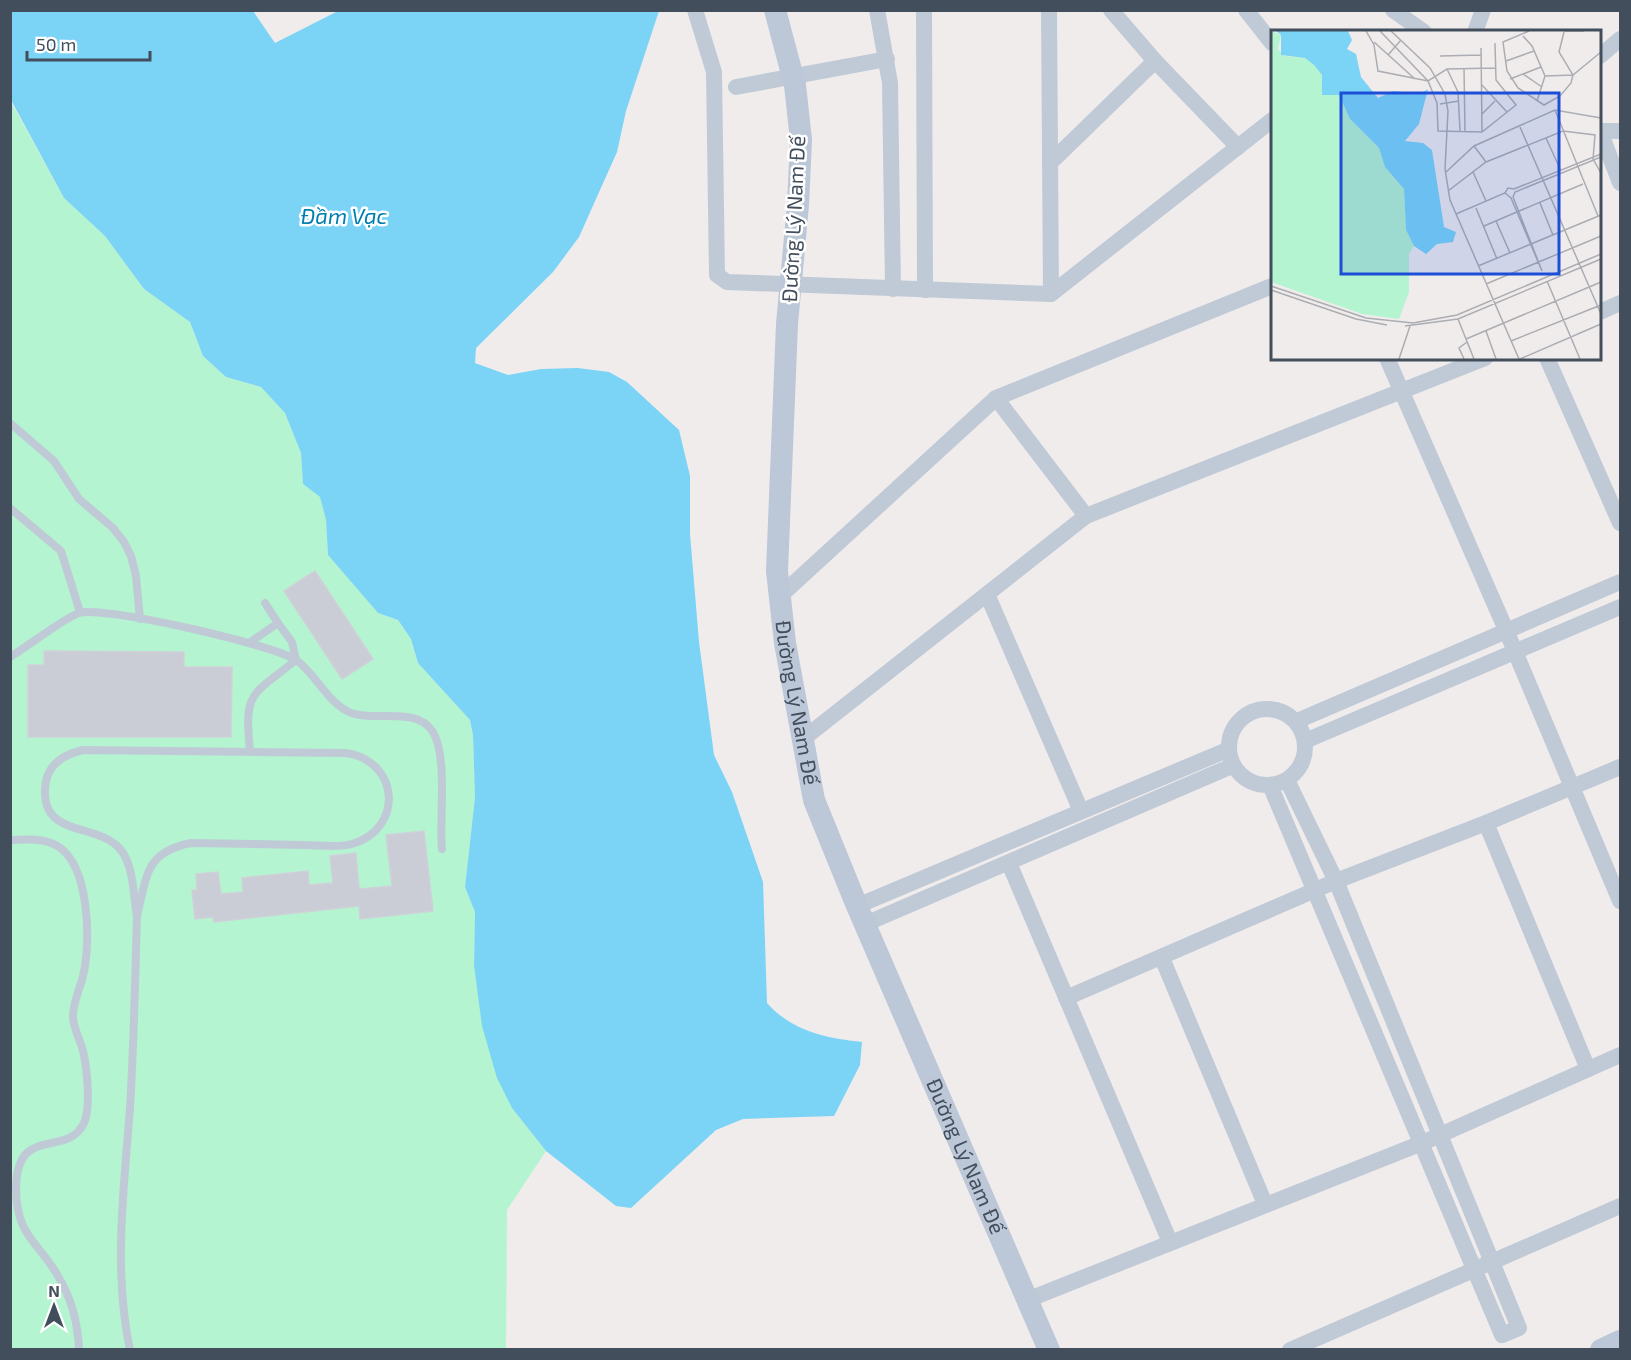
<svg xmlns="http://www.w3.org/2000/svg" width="1631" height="1360" viewBox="0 0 1631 1360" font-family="'Exo 2',sans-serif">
	<rect width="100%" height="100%" fill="#f0ecec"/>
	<polygon fill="#b4f4d1" points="10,100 64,198 105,236 144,289 190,322 203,356 226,377 261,387 285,413 301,453 303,484 320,497 326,520 328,555 378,613 398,620 411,639 418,663 470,720 473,735 475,797 465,887 475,912 474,965 512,1108 546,1151 507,1210 506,1349 11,1349"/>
	<path fill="#7bd3f6" d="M10,11H253L275,43L338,11H659L626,111L617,152L579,237L553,272L476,348L475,363L508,375L541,369L578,368L609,372L627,382L679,430L690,476V534L699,642L714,755L732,792L763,882L767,1003C792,1031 825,1038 862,1042L860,1065L834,1116L743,1119L716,1130L631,1208L616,1206L546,1151L512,1108L497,1078L482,1026L474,965L475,912L465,887L475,797L473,735L470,720L418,663L411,639L398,620L378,613L328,555L326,520L320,497L303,484L301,453L285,413L261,387L226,377L203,356L190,322L144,289L105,236L64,198L11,100Z"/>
	<g fill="#cacdd5" stroke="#cfd1d9" stroke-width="1.5">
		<polygon points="315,571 373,659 342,679 284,591"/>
		<polygon points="44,651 184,652 184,667 232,667 231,737 28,737 28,665 44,665"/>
		<polygon points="424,831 433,911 360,919 359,906 214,922 213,917 195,919 192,890 197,890 196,874 218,872 221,894 243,892 242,878 308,871 309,885 333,883 330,856 356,853 359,889 392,886 386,835"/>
	</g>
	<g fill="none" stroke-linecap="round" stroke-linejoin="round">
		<g stroke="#c0cad6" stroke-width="8">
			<polyline points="10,423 54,461 79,499 113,528 124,542 131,556 136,576 140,619"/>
			<polyline points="10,508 61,551 80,612"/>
			<polyline points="265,603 278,623"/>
			<path d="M249,643L278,623L292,642L296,660C251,696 244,691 250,751"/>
			<path d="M10,657C27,647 64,618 79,613C102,605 274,645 296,660C315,673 327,701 347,711C372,724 415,704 433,732C448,757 439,818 442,849"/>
			<path d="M83,750L346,753C400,761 404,829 352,844C339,848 320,845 306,845C268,844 230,844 191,843C145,852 147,876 137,916C133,895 134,865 120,849C96,821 36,839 46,781C50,762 66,754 83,750Z"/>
			<path d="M10,840C26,839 46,838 59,847C90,868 91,944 83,976C80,989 73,1002 73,1016C73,1028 80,1039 83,1051C87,1067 91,1108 84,1123C67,1159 17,1123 16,1188C16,1236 38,1241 58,1276C72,1299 78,1323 79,1350"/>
			<path d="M130,1350C113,1270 124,1188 130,1108C134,1044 135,980 137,916"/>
		</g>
		<g stroke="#c0cad6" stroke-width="16">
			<polyline points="695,10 714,72 717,275 727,282 1051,294 1272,120"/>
			<polyline points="877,10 890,83 893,289"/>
			<polyline points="924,10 925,290"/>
			<polyline points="1049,10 1051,294"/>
			<polyline points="1111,10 1155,61 1238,147"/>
			<polyline points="1246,10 1272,43"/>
			<polyline points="1393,10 1424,32"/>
			<polyline points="1475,32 1483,10"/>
			<polyline points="1600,56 1620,39"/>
			<polyline points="736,87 887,59"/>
			<polyline points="1600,131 1620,183"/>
			<polyline points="1600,131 1620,131"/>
			<polyline points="1050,163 1155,61"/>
			<polyline points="1600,312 1620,303"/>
			<polyline points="1387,358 1506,630 1620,901"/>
			<polyline points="1547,358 1620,523"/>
			<polyline points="996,398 1086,516"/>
			<polyline points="987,594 1081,811"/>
			<polyline points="780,596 996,398 1272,286"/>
			<circle cx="1267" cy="747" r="38"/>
			<polyline points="1297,721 1620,582"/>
			<polyline points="803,739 1086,516 1485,358"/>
			<polyline points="1305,741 1620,607"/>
			<polyline points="1270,785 1502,1335 1519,1328 1336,881 1287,780"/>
			<polyline points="1486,823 1588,1069"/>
			<polyline points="1009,863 1170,1242"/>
			<polyline points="857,906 1227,750"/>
			<polyline points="865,924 1232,766"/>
			<polyline points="1162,958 1265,1204"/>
			<polyline points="1066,998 1336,881 1486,823 1620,767"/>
			<polyline points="1027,1300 1422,1143 1620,1055"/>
			<polyline points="1290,1350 1620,1206"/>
		</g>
		<g stroke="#bcc7d8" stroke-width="22">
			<path id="s1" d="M775,10L795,85L801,140L798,205L787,324L777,571L785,643L814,800L857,906L1049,1350"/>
			<polyline points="1601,1350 1620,1341"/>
		</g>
	</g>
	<g text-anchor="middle" stroke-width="5" stroke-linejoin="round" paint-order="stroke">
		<g font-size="21" fill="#434e5c" stroke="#fff">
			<text transform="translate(794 219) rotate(-87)" y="7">Đường Lý Nam Đế</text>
			<text dy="7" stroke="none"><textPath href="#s1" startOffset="698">Đường Lý Nam Đế</textPath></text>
			<text dy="7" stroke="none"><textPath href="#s1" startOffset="1184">Đường Lý Nam Đế</textPath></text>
		</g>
		<g font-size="22" font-style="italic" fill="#007eb1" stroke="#fff">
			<text x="344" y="224">Đầm Vạc</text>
		</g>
	</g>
	<g transform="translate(1271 30)">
		<rect width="330" height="330" fill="#f0ecec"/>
		<path d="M0,1L10,5L7,19L13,26L34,28L43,35L51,45V65H68L79,89L108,118L114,137L133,159L135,200L143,216L138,224V262L128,289L91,284L0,252Z" fill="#b4f4d1"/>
		<path d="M5,1H77L81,10L76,19L85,24L90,47L107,68L122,61L149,64L157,59L148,94L134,111L152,113L161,120L173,197L185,202L182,212L166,214L155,224L143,216L135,200L133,159L114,137L108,118L79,89L68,65H51V45L43,35L34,28L10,25V5Z" fill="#7bd3f6"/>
		<path fill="none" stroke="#abadb2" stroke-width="1.5" d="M95,1L103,15L107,41L157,51L176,39L224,38M109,1L157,51L166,73L167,101L211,102L245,75L225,50L224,13M120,1L159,38L174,64L177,81L174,139L179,170L248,329M258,1L232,12L236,41L247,58L273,75L289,66L300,53L302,45L288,22L293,2M293,1H313M252,6L261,16L274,46L266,71M103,12L144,49M210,18L211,101M117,25L130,10M169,26L210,25M235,31L263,21M193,38L194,102M176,39L187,62L189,101M252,44L271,57M274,46L302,45L330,22M239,49L270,37M210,54L236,82M169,74L188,71M284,80L327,186M211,84L224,71M249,97L330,284M275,108L290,141M203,116L215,132M175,142L203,116L284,80L330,88M202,142L215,171M177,161L215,132L292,101L324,105L322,129L330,143M234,163L240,168L271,241L242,167M242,167L244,162L330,127M269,173L282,205M205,178L226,229M185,184L234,163L237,158L243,159L330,124M225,191L239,223M213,196L312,154M207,236L330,185M276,251L309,329M215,254L330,206M0,256L95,288L142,293L186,285L330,224M0,260L85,289L116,295M187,289L203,329M134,296L187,289L330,229M215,301L225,329M195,309L330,252M240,311L330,275M128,329L139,296M193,329L188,318L196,312M249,329L330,294"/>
		<path fill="#1d4ed8" fill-opacity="0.15" stroke="#1d4ed8" stroke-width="3" d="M70,63H288V244H70Z"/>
		<rect width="330" height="330" fill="none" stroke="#434e5c" stroke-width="3"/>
	</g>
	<rect width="1631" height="1360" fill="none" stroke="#434e5c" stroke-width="24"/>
	<g transform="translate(54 1306)" stroke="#ffffff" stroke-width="4.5" paint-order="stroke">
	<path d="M0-4.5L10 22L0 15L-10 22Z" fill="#434e5c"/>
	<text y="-9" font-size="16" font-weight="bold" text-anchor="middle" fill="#434e5c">N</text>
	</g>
	<path d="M27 51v9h123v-9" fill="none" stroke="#434e5c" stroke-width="3"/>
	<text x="36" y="51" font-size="18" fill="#434e5c" stroke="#ffffff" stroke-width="4.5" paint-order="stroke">50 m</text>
</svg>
